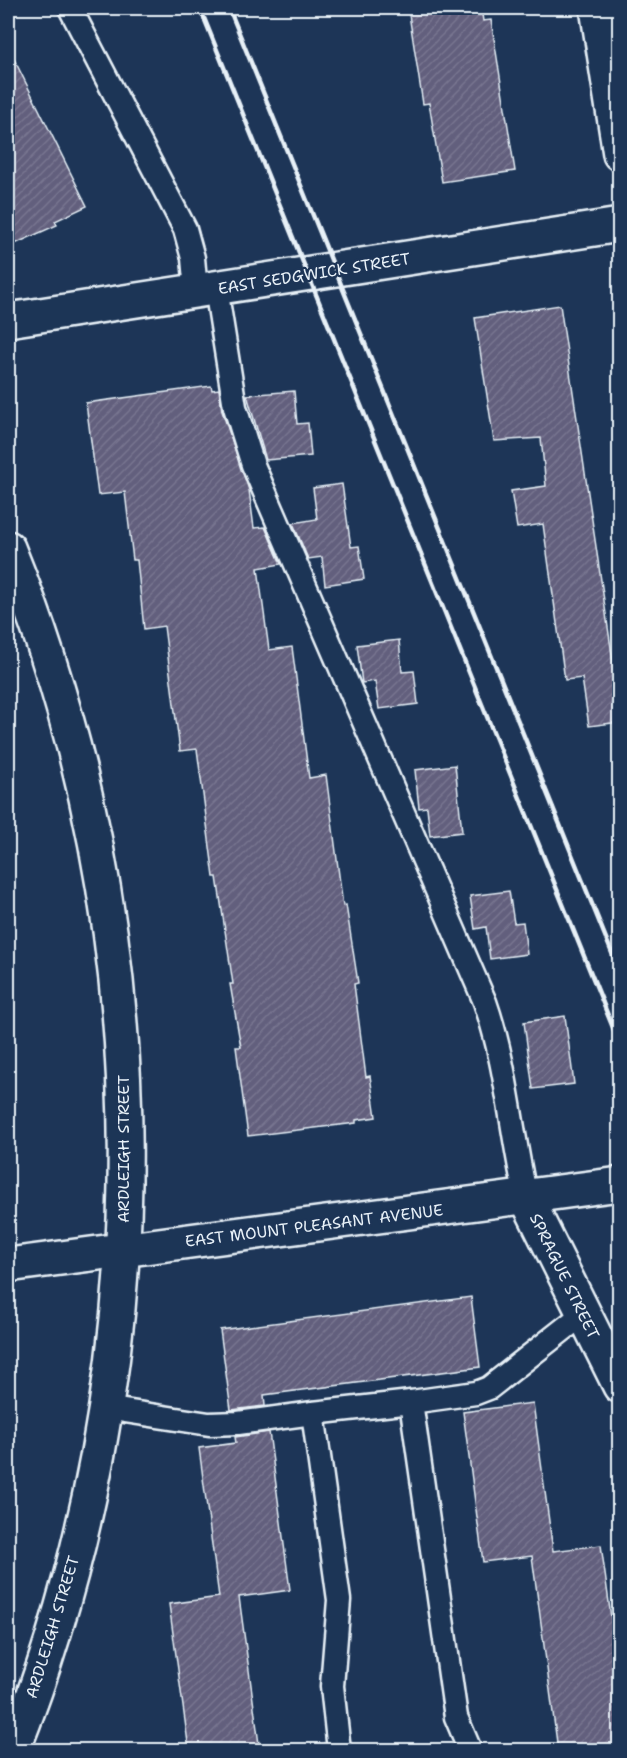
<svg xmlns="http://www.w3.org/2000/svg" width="627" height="1758" viewBox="0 0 627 1758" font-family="'Shantell Sans',sans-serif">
	<defs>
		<pattern id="building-hatch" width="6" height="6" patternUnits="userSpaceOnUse" patternTransform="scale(1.5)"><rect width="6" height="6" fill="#625f7d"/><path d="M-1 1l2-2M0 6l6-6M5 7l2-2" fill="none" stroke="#787690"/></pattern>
	</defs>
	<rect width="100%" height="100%" fill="#1d3557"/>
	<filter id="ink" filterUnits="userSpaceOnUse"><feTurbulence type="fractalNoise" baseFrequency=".0167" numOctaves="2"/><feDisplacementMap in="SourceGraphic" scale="12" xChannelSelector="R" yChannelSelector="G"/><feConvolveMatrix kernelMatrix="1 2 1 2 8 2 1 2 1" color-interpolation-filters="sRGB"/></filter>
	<g filter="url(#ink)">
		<g fill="url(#building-hatch)" stroke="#e8f1f8" stroke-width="1.5">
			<polygon points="408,8 481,8 483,21 491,20 515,171 442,182 429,103 423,104"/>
			<polygon points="8,47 87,206 55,221 57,225 8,247"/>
			<polygon points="560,305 620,708 620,722 589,726 582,678 565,680 543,524 517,528 511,491 546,486 541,438 494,441 475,318"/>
			<polygon points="211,386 212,390 219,389 222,411 249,490 254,528 265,527 281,564 258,568 269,650 292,647 309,778 326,775 343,906 346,905 358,983 354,984 366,1077 370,1076 376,1117 356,1120 356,1123 248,1136 236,1047 241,1047 230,984 233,984 217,877 214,877 197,749 180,751 164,626 144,629 137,560 133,560 125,492 98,495 86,403"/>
			<polygon points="294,391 297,424 308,423 311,456 266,460 247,395"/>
			<polygon points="342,484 351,547 359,546 364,579 325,585 322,557 308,559 293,523 317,519 313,488"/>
			<polygon points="399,640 402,672 414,671 418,704 379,709 375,681 362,683 357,645"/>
			<polygon points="455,765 462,832 430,836 427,807 419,808 415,770"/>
			<polygon points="509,891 514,923 523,922 527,954 490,959 486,927 475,929 470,896"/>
			<polygon points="565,1016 574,1084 533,1089 524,1022"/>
			<polygon points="471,1297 480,1367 264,1395 265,1406 231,1410 220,1330"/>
			<polygon points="533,1403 553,1551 601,1545 620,1682 620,1750 558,1750 532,1556 483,1562 463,1412"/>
			<polygon points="269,1432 290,1590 239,1597 259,1744 189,1750 169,1604 219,1597 199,1448 236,1443 235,1437"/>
		</g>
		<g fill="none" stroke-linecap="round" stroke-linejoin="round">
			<defs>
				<g id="lane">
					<polyline points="70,8 185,229 193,258 196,291"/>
					<path d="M216,288L235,407L253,465L485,1002C507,1065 511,1132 526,1197"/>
					<polyline points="411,1402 476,1393 489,1388 583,1314"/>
					<polyline points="105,1408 209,1424 238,1423 313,1413"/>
					<polyline points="339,1750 332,1686 339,1600 313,1413 411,1402 456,1717 470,1750"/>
				</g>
				<g id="street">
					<polyline points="597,8 620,154"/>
					<polyline points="8,320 620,225"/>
					<path d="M8,548C163,929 164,1368 13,1750"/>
					<polyline points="526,1197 620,1386"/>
					<polyline points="8,1265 620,1184"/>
				</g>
			</defs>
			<use href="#lane" stroke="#e8f1f8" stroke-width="27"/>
			<use href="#street" stroke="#e8f1f8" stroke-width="38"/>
			<use href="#lane" stroke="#1d3557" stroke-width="22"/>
			<use href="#street" stroke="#1d3557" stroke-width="33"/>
			<g stroke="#e8f1f8" stroke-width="4.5">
				<polyline points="200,8 620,1045"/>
				<polyline points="229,8 620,973"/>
			</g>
		</g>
	</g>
	<g text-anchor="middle" stroke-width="4.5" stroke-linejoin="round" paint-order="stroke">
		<g font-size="16" fill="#e8f1f8" stroke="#1d3557">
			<text transform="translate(314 273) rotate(-9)" y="6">EAST SEDGWICK STREET</text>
			<text transform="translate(123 1149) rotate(-90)" y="6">ARDLEIGH STREET</text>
			<text transform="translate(314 1225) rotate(-7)" y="6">EAST MOUNT PLEASANT AVENUE</text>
			<text transform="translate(565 1276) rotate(64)" y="6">SPRAGUE STREET</text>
			<text transform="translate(52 1627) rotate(-73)" y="6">ARDLEIGH STREET</text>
		</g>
	</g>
	<rect width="627" height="1758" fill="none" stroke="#1d3557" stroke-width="30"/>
	<rect x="15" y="15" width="597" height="1728" fill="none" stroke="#e8f1f8" stroke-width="2" filter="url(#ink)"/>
</svg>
